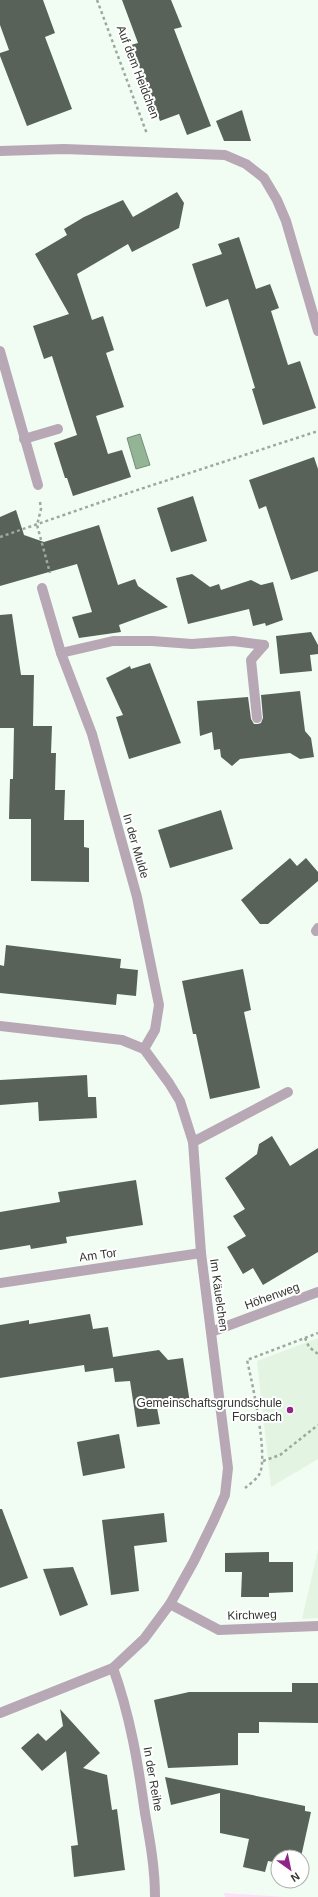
<svg xmlns="http://www.w3.org/2000/svg" width="318" height="1897" viewBox="0 0 318 1897" font-family="Helvetica,sans-serif">
	<rect width="100%" height="100%" fill="#f1fdf2"/>
	<g fill="#e3f4e3">
		<polygon points="318,1338 318,1459 271,1487 257,1361"/>
		<polygon points="318,1550 318,1618 302,1619"/>
	</g>
	<polygon fill="#fce1f7" points="224,1893 285,1897 225,1897"/>
	<polygon fill="#93b495" stroke="#768e78" points="140,434 150,465 136,469 127,438"/>
	<g fill="#586258">
		<polygon points="0,0 43,0 55,33 45,37 72,109 27,126 0,56 0,53 9,50 0,25"/>
		<polygon points="122,0 171,0 182,27 174,29 211,126 187,135 179,114 160,121 131,45 138,43"/>
		<polygon points="242,110 251,141 224,141 216,121"/>
		<polygon points="177,192 184,203 179,228 132,252 128,244 77,274 92,320 103,316 114,350 106,353 124,407 96,416 108,454 122,450 131,477 73,496 67,478 65,478 54,443 77,435 52,356 44,359 33,326 69,314 35,254 67,235 64,229 84,217 123,200 133,217"/>
		<polygon points="239,237 256,289 270,284 279,308 271,311 288,365 300,361 316,408 263,425 252,389 255,388 228,299 206,307 192,264 222,254 218,244"/>
		<polygon points="314,457 318,469 318,571 291,580 266,506 259,509 249,480"/>
		<polygon points="193,496 207,541 171,552 157,508"/>
		<polygon points="16,510 24,535 44,542 99,525 118,585 135,579 138,586 168,607 119,625 121,632 79,638 72,617 92,612 77,564 0,586 0,517"/>
		<polygon points="192,574 210,587 219,584 221,590 251,580 261,585 273,582 283,620 266,626 265,623 253,626 249,609 188,624 176,578"/>
		<polygon points="12,614 21,675 34,675 33,726 52,726 51,753 56,753 55,790 65,790 64,820 84,820 84,847 89,848 89,882 31,881 31,819 9,819 10,779 13,779 14,728 0,728 0,615"/>
		<polygon points="311,632 318,645 318,654 310,655 312,671 280,674 276,636"/>
		<polygon points="150,663 181,743 129,759 116,717 123,715 106,678 130,666 131,669"/>
		<polygon points="300,691 305,731 311,738 314,757 300,759 290,753 240,759 232,766 221,757 220,749 214,750 212,732 200,736 197,701 248,697 251,719 254,724 258,724 261,723 263,718 261,695"/>
		<polygon points="221,810 233,849 170,868 158,830"/>
		<polygon points="290,858 297,866 306,858 318,872 318,881 268,924 260,924 241,900"/>
		<polygon points="6,945 121,959 120,968 138,970 136,996 117,994 116,1005 0,993 0,965 4,966"/>
		<polygon points="243,969 251,1010 244,1012 260,1088 210,1099 196,1034 193,1034 182,981"/>
		<polygon points="87,1075 88,1097 96,1097 97,1118 39,1121 38,1102 0,1105 0,1080"/>
		<polygon points="272,1136 290,1166 318,1148 318,1252 263,1285 253,1268 243,1274 227,1247 246,1236 233,1216 245,1209 225,1178 257,1154 259,1144"/>
		<polygon points="136,1180 143,1225 66,1237 67,1243 31,1249 30,1245 0,1250 0,1212 60,1202 58,1192"/>
		<polygon points="90,1314 93,1329 108,1327 113,1357 159,1350 168,1360 183,1358 190,1403 157,1408 160,1424 137,1427 130,1381 115,1382 113,1368 85,1372 84,1365 0,1378 0,1325 29,1320 29,1324"/>
		<polygon points="119,1434 125,1468 83,1476 77,1442"/>
		<polygon points="0,1509 2,1509 28,1578 0,1588"/>
		<polygon points="164,1513 167,1542 134,1546 139,1591 111,1595 102,1520"/>
		<polygon points="269,1552 269,1562 293,1562 293,1592 269,1593 269,1597 241,1597 242,1572 225,1572 225,1553"/>
		<polygon points="73,1567 88,1605 60,1616 43,1569"/>
		<polygon points="292,1683 318,1683 318,1723 259,1722 259,1733 238,1733 238,1765 168,1768 154,1700 189,1692 292,1692"/>
		<polygon points="60,1709 100,1753 83,1768 107,1775 112,1810 117,1809 125,1870 74,1877 71,1846 78,1845 66,1751 42,1771 21,1748 38,1733 46,1741 63,1726"/>
		<polygon points="165,1777 305,1806 305,1811 311,1812 301,1857 278,1857 278,1863 268,1861 265,1872 243,1867 249,1839 220,1833 220,1793 171,1805"/>
	</g>
	<g fill="none" stroke-linecap="round" stroke-linejoin="round">
		<g stroke="#9fa8a0" stroke-width="2.5" stroke-dasharray="3 3" stroke-linecap="butt">
			<polyline points="97,0 147,134"/>
			<polyline points="40,502 41,509 37,525 50,573"/>
			<polyline points="0,537 113,498 318,431"/>
			<polyline points="305,1338 309,1347 318,1354"/>
			<polyline points="263,1461 280,1455 318,1425"/>
			<path d="M245,1488C250,1484 258,1478 260,1473C268,1454 252,1382 247,1360L318,1333"/>
		</g>
		<g stroke="#b8a8b5" stroke-width="10">
			<polyline points="61,653 113,641 152,641 192,644 233,641 264,645"/>
			<polyline points="257,718 251,660 264,645"/>
			<polyline points="193,1142 288,1092"/>
		</g>
		<g stroke="#b8a8b5" stroke-width="10">
			<polyline points="0,151 64,149 225,155 246,164 264,178 277,200 286,221 318,331"/>
			<polyline points="0,351 38,485"/>
			<polyline points="24,439 58,429"/>
			<polyline points="42,588 61,653 92,734 137,897 159,1005 155,1030 144,1049"/>
			<polyline points="316,931 318,928"/>
			<polyline points="0,1026 122,1040 144,1049 169,1083 180,1101 193,1142 201,1253 228,1468 225,1495 214,1520 194,1561 170,1604 144,1639 113,1668 0,1713"/>
			<polyline points="0,1283 201,1253"/>
			<polyline points="211,1332 318,1292"/>
			<polyline points="170,1604 219,1630 318,1626"/>
			<path d="M113,1668C130,1715 138,1763 145,1813C150,1841 155,1868 155,1897"/>
		</g>
	</g>
	<circle fill="#912487" stroke="#fff" stroke-width="1.5" cx="290" cy="1410" r="4"/>
	<g text-anchor="middle" stroke-width="4" stroke-linejoin="round" paint-order="stroke">
		<g font-size="12" fill="#333733" stroke="#fff">
			<text transform="translate(138 72) rotate(69)" y="4">Auf dem Heidchen</text>
			<text transform="translate(136 846) rotate(74)" y="4">In der Mulde</text>
			<text transform="translate(98 1255) rotate(-8)" y="4">Am Tor</text>
			<text transform="translate(219 1295) rotate(82)" y="4">Im Käuelchen</text>
			<text transform="translate(272 1296) rotate(-20)" y="4">Höhenweg</text>
			<text transform="translate(252 1615) rotate(-2)" y="4">Kirchweg</text>
			<text transform="translate(153 1779) rotate(80)" y="4">In der Reihe</text>
		</g>
		<g font-size="12" fill="#333733" stroke="#fff" text-anchor="end">
			<text x="282" y="1407">Gemeinschaftsgrundschule<tspan x="282" dy="14">Forsbach</tspan></text>
		</g>
	</g>
	<g transform="translate(290 1869) rotate(147)"><circle r="19" fill="#ffffff" stroke="#adafad"/>
	<path d="M0-3L7 15L0 10L-7 15Z" fill="#912487"/>
	<text y="-6" font-size="11" font-weight="bold" text-anchor="middle" fill="#333733">N</text>
	</g>
</svg>
